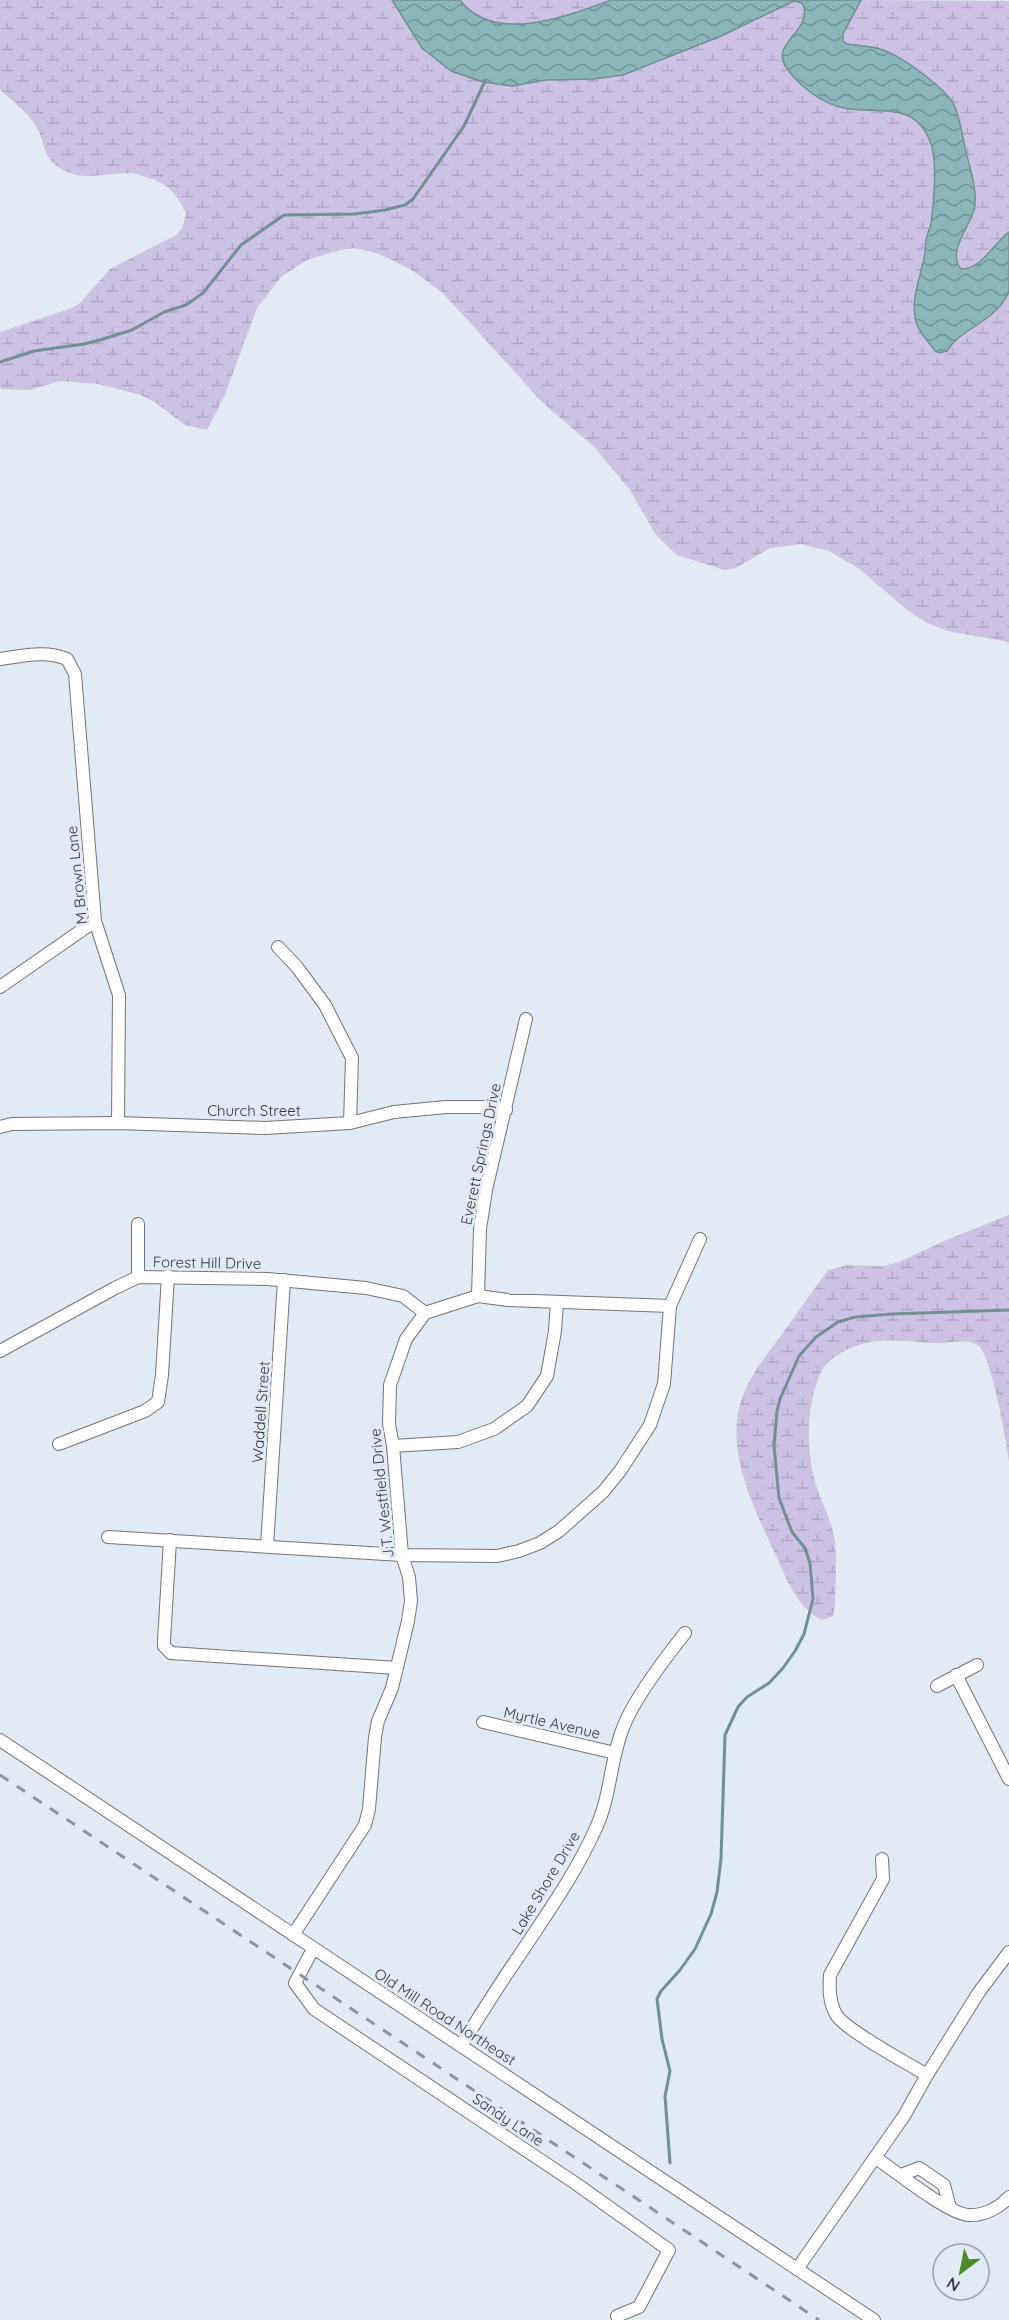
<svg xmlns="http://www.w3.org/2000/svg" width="1009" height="2320" viewBox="0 0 1009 2320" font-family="Quicksand,sans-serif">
	<defs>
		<pattern id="wetland-marsh" width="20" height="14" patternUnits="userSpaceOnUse" patternTransform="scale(1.5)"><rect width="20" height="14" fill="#cdc2e3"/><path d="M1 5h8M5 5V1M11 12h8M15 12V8" fill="none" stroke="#b1a7c4"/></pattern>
		<pattern id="water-waves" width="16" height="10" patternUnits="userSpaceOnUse" patternTransform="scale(1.5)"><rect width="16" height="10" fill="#8ab6bc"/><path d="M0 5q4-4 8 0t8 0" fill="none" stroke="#72959a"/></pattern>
	</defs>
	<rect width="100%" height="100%" fill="#e2eaf4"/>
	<g fill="url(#wetland-marsh)">
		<path d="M0,0H392L422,48L512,86L546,80L594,79L721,36L794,1L802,3C810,19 798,30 787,42L846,109C862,109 884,106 900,112C913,118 924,127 930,140C944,170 925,256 916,289L951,344C972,329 997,316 1009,292V643L1004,641L952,632L929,624L906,609L858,568L829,551L801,544L770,548L736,568L724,570L677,555L656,535L630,490L594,447L542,402L443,293L410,269L379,254L355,248L340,250L307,260L281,277L257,308L224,397L207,430L185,425L153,401L141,395L98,384L60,381L30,390L0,389V332L72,308L80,303L110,269L176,235L182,229L186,213C177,196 171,186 152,179C145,177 137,173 129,173C106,173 83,182 61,169C41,156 46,143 36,126C27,112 13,101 0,90Z"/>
		<path d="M460,0H611C568,16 494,45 460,0Z"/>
		<path d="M861,0L1009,1V232C993,243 983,268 961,270L956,258L964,231L974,209L970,169L881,49L847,44L843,41V35Z"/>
		<path d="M1009,1215V1461C1007,1442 991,1358 980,1347C971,1338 951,1343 940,1343C905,1343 880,1334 846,1350C837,1355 827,1361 822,1370C806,1401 806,1449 815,1481C820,1500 831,1518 834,1537C838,1557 835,1585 835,1606L833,1616L822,1620C798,1610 784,1574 774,1551C753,1506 724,1449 742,1398C750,1375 766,1356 780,1337C796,1315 812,1292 828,1270L847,1265L884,1266L899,1262L949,1239Z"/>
	</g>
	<path fill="url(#water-waves)" stroke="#709095" stroke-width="1.5" d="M392,0H460C494,45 568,16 611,0H861L843,34V41L847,44C859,46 873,46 883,50C902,57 947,88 955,107C961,122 963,140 967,156C971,171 978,194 974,210C969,227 947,253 961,269C983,269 993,243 1009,232V292C994,323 961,328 947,351L939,353L935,351C930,343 920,334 917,325C909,303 920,279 924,258C926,252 925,246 926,240C927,234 930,229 931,223C934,203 938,159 930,141C913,99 876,115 844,108C822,104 798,85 786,67C769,43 816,29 802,3L794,1L721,36L623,75L594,79L546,80L512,86L483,82L451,71L422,48Z"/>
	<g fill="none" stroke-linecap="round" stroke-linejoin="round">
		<g stroke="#709095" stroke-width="3">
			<polyline points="0,362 34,351 84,344 100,340 132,330 164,312 186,305 203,293 241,245 284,215 355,214 385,210 405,205 413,199 464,126 485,81"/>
			<polyline points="670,2163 665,2096 670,2071 662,2039 657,1999 661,1991 680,1970 695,1949 711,1914 717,1892 721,1859 725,1735 738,1707 747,1697 769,1683 783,1668 795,1651 804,1634 813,1599 810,1563 805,1548 792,1532 779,1498 774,1446 777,1411 780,1399 799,1356 816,1337 838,1322 855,1317 892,1314 1009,1310"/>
		</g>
		<defs>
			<g id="minor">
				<path d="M0,659C23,656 45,650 67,659L75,674L95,921L119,995L118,1123"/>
				<polyline points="278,947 297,967 325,1005 352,1058 350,1123"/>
				<polyline points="0,987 95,921"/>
				<polyline points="0,1127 12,1124 118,1123 265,1128 350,1123 394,1112 446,1107 483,1107 506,1110"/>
				<polyline points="138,1277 138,1224"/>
				<polyline points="478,1296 480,1229 486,1190 526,1019"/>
				<polyline points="0,1351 115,1288 138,1277 268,1279 366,1288 403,1296 425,1313"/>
				<polyline points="59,1444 145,1411 158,1402 162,1375 168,1276"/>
				<polyline points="393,1446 458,1442 494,1429 527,1406 547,1376 555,1331 557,1302"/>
				<polyline points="108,1537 402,1555 497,1556 519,1551 540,1543 559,1531 603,1492 620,1471 650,1425 664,1384 670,1306 700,1239"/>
				<polyline points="170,1540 164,1641 164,1646 171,1653 397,1668"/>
				<polyline points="267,1546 284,1280"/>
				<polyline points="956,1675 1009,1779"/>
				<polyline points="937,1686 977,1665"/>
				<polyline points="483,1722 615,1753"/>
				<path d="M0,1740C292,1932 583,2126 874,2320"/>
				<path d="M882,1859L883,1879L830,1975C829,1989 829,2004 837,2016C849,2032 907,2063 927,2075"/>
				<polyline points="293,1935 365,1825 369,1809 375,1737 378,1721 392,1688 408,1621 411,1601 409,1577 402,1555 393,1446 389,1424 390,1385 406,1339 425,1313 478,1296 508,1300 670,1306"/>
				<polyline points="313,1949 295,1983 314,2009 575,2183 669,2250 639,2307 617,2316"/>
				<path d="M462,2044C481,2014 500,1983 521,1953C548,1912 576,1873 596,1828C611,1796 610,1760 623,1728C633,1700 666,1657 685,1633"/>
				<path d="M876,2158C895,2171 947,2213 968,2215C984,2216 999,2208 1009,2197"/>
				<polyline points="901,2175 919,2168 944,2185 950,2208"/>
				<polyline points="797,2269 904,2116 927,2075 979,1992 1009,1952"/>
			</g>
		</defs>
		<use href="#minor" stroke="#6e757e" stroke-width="14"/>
		<use href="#minor" stroke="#fff" stroke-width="12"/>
		<polyline stroke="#8e949b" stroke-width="3" stroke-dasharray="10 10" stroke-linecap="butt" points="0,1775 819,2320"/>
	</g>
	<g text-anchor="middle" stroke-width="6" stroke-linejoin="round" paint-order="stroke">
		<g font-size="15" fill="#34373b" stroke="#e2eaf4">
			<text transform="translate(77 875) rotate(-96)" y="5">M Brown Lane</text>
			<text x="254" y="1116">Church Street</text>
			<text transform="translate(481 1154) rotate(-78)" y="5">Everett Springs Drive</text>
			<text transform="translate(207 1263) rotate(1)" y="5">Forest Hill Drive</text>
			<text transform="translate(261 1412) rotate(-86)" y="5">Waddell Street</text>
			<text transform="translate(382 1493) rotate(-96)" y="5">J.T. Westfield Drive</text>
			<text transform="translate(552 1723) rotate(13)" y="5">Myrtle Avenue</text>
			<text transform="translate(546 1883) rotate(-59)" y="5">Lake Shore Drive</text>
			<text transform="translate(445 2017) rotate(33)" y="5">Old Mill Road Northeast</text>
			<text transform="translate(508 2120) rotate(34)" y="5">Sandy Lane</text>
		</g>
	</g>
	<g transform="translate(961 2272) rotate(212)"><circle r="28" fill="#e2eaf4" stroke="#9ca2aa" stroke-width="1.5"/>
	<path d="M0-4.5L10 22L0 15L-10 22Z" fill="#4b8a2b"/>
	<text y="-9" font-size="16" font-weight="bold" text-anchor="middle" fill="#34373b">N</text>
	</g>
</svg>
